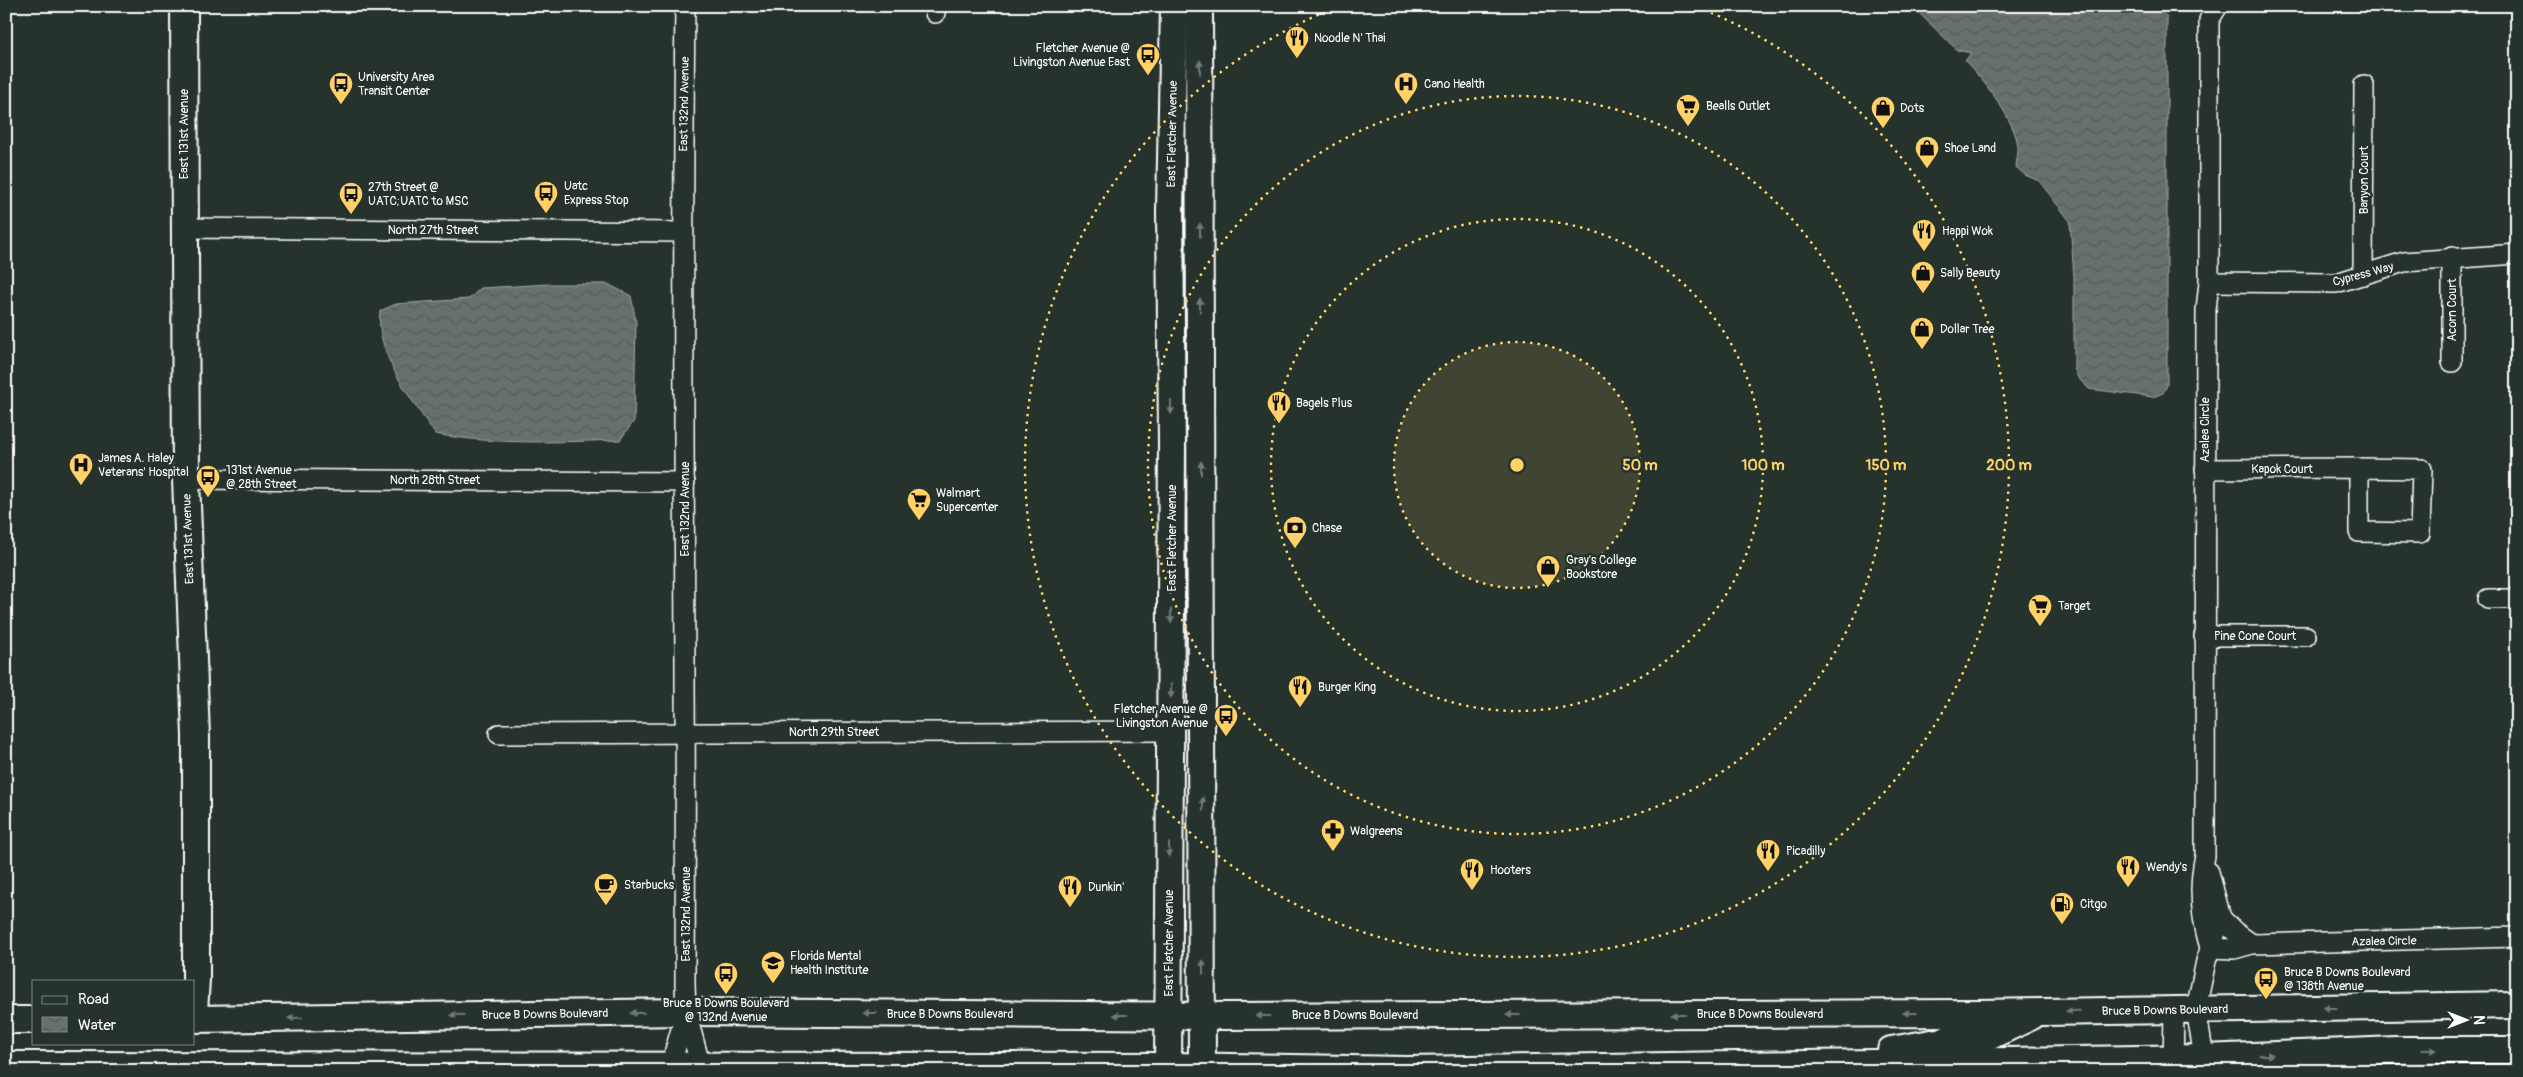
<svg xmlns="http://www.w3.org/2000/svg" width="2523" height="1077" viewBox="0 0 2523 1077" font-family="Pangolin,sans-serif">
	<defs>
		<pattern id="water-waves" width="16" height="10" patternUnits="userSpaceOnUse" patternTransform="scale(1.25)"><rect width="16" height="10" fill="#67706c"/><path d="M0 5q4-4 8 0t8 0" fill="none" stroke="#575a59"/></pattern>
	</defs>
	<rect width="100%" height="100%" fill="#26332d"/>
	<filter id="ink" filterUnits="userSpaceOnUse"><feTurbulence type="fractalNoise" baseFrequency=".02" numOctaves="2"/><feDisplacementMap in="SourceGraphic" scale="10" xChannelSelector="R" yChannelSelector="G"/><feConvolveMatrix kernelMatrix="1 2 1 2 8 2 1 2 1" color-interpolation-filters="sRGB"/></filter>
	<g filter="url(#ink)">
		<g fill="url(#water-waves)" stroke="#a4a9a7">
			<path d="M2050,6H2153L2167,17V385L2163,393L2153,397L2089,389L2078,378L2074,368V277L2070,221L2039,181L2025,175L2016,167C2016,160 2019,153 2018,147C2016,121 1983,79 1965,61L1971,53L1957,50L1915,9Z"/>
			<path d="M549,284H608L631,296L636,322L634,421L620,440C559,442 495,445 435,434C412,399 375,355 380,311L396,304L469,299L481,288Z"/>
		</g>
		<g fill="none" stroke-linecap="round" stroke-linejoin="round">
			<defs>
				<g id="street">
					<path d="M685,6C681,332 687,658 685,984L686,1012L702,1071"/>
					<polyline points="935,6 935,13"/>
					<polyline points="184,228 682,232"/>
					<polyline points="2452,257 2452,362"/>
					<polyline points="2363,275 2364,85"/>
					<polyline points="2209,282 2336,283 2404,262 2517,254"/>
					<polyline points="2205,469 2359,468 2359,532 2420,533 2422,469 2359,468"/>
					<polyline points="186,479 685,482"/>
					<polyline points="2488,599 2517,599"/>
					<polyline points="2204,636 2306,636"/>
					<polyline points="499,734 1170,731"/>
					<polyline points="2221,918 2235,932 2252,944"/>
					<path d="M2210,948C2201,918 2198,886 2205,856L2206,310L2209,282V20L2218,6"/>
					<polyline points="2210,948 2234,949 2252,944 2517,937"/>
					<polyline points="669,1071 686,1012"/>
					<polyline points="2173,1071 2174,1009"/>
					<polyline points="2204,1071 2204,1058 2196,1009 2206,961 2221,918 2209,872"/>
				</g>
				<g id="secondary">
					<polyline points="184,6 186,479 196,736 196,979 194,1012"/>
					<polyline points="1199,6 1202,1071"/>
					<polyline points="194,1019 686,1012 1228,1016 1978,1013 2517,1005"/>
					<polyline points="6,1020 34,1020"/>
					<polyline points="1891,1050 1943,1041 1963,1031 1978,1013"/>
					<polyline points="1959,1062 1982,1040 2032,1016"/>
					<polyline points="6,1065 1168,1066 1407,1070 2204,1058 2396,1050 2517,1050"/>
					<polyline points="1168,1071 1172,445 1170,210 1174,6"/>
				</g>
			</defs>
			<use href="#street" stroke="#fff" stroke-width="22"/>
			<use href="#secondary" stroke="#fff" stroke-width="30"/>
			<use href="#street" stroke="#26332d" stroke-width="19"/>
			<use href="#secondary" stroke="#26332d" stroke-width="26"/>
		</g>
		<defs><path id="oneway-solid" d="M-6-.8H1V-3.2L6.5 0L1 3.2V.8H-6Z" transform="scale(1.25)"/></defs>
		<g fill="#727a76">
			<use href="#oneway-solid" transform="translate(1200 67) rotate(-90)"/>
			<use href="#oneway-solid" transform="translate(1200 230) rotate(-90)"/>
			<use href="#oneway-solid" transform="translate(1200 305) rotate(-90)"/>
			<use href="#oneway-solid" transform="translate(1171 407) rotate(89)"/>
			<use href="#oneway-solid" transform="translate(1201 468) rotate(-90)"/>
			<use href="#oneway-solid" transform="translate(1171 616) rotate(90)"/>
			<use href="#oneway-solid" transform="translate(1171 691) rotate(91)"/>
			<use href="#oneway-solid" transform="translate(1203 804) rotate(-90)"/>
			<use href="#oneway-solid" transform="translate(1169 850) rotate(90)"/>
			<use href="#oneway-solid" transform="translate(1203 967) rotate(-90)"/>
			<use href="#oneway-solid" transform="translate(2330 1008) rotate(180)"/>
			<use href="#oneway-solid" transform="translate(2073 1011) rotate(179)"/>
			<use href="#oneway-solid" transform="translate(637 1013) rotate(179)"/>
			<use href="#oneway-solid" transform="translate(870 1013) rotate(-180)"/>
			<use href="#oneway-solid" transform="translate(1910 1013) rotate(180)"/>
			<use href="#oneway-solid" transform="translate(1678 1014) rotate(180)"/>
			<use href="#oneway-solid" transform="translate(457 1015) rotate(179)"/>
			<use href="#oneway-solid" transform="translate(1120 1015) rotate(-180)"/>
			<use href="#oneway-solid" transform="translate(1513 1015) rotate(180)"/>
			<use href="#oneway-solid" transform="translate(1263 1016) rotate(180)"/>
			<use href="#oneway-solid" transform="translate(295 1018) rotate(179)"/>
			<use href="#oneway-solid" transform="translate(2429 1050)"/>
			<use href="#oneway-solid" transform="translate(2266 1055) rotate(-2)"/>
		</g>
	</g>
	<circle cx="1517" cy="465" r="123" fill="#ffd166" fill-opacity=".12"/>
	<g fill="none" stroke="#ffd166" stroke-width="2.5" stroke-dasharray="2.5 5">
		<circle cx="1517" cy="465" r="123"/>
		<circle cx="1517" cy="465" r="246"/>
		<circle cx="1517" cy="465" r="369"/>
		<path d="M1697 7A492 492 0 1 1 1337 7"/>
	</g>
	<defs>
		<symbol id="restaurant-pin" viewBox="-11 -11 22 30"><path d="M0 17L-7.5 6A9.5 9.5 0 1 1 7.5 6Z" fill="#ffd166" stroke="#26332d"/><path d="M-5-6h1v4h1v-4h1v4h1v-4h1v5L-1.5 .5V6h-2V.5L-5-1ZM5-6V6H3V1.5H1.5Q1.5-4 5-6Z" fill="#111"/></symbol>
		<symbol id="bus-pin" viewBox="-11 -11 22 30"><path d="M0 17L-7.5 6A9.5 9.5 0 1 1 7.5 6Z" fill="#ffd166" stroke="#26332d"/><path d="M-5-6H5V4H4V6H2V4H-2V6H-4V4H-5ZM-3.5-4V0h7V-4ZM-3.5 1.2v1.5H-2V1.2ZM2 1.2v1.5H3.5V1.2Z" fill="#111"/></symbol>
		<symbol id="hospital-pin" viewBox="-11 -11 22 30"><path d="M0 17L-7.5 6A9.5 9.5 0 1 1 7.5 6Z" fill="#ffd166" stroke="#26332d"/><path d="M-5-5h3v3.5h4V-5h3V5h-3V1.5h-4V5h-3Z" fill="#111"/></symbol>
		<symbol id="supermarket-pin" viewBox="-11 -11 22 30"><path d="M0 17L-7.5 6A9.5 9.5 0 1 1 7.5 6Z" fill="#ffd166" stroke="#26332d"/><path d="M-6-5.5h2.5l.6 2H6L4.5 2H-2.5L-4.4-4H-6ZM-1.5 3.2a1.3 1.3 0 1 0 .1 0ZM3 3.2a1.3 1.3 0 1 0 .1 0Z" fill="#111"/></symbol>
		<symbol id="shop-pin" viewBox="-11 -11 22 30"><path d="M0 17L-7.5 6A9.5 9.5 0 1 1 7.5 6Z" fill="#ffd166" stroke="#26332d"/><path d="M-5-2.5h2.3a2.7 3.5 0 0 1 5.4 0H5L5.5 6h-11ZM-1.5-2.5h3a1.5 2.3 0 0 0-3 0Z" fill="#111"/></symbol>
		<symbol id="bank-pin" viewBox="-11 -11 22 30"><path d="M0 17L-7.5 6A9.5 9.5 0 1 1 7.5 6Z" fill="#ffd166" stroke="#26332d"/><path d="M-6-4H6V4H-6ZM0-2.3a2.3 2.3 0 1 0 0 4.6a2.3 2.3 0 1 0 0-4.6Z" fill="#111"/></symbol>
		<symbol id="pharmacy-pin" viewBox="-11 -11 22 30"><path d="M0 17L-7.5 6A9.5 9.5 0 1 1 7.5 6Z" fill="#ffd166" stroke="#26332d"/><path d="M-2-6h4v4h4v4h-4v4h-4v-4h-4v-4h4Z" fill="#111"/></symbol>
		<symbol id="cafe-pin" viewBox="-11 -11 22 30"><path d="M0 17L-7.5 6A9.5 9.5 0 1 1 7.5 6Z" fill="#ffd166" stroke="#26332d"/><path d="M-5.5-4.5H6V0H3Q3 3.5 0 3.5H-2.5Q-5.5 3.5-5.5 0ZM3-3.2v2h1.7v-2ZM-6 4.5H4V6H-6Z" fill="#111"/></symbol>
		<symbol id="fuel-pin" viewBox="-11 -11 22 30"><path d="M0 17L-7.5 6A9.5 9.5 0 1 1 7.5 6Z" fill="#ffd166" stroke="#26332d"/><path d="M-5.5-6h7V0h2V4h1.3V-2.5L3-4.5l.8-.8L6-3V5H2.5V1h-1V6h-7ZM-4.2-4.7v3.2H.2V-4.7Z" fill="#111"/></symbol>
		<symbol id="school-pin" viewBox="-11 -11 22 30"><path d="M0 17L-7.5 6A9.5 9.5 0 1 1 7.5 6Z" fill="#ffd166" stroke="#26332d"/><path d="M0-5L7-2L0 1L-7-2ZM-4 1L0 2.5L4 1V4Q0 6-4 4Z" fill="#111"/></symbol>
	</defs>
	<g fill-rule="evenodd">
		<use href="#restaurant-pin" x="1283" y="24" width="28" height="38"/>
		<use href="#bus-pin" x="1134" y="41" width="28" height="38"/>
		<use href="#bus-pin" x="327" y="70" width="28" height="38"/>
		<use href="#hospital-pin" x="1392" y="70" width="28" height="38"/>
		<use href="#supermarket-pin" x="1674" y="92" width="28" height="38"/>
		<use href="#shop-pin" x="1869" y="94" width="28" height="38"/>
		<use href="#shop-pin" x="1913" y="134" width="28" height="38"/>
		<use href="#bus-pin" x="532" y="179" width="28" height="38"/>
		<use href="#bus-pin" x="337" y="180" width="28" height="38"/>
		<use href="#restaurant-pin" x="1910" y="217" width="28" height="38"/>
		<use href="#shop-pin" x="1909" y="259" width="28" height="38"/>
		<use href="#shop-pin" x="1908" y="315" width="28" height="38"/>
		<use href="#restaurant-pin" x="1265" y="389" width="28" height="38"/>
		<use href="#hospital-pin" x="67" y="451" width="28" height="38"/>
		<use href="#bus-pin" x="194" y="463" width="28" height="38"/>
		<use href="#supermarket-pin" x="905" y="486" width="28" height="38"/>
		<use href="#bank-pin" x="1281" y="514" width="28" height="38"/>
		<use href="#shop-pin" x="1534" y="553" width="28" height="38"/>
		<use href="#supermarket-pin" x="2026" y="592" width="28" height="38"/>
		<use href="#restaurant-pin" x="1286" y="673" width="28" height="38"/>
		<use href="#bus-pin" x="1212" y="702" width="28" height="38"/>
		<use href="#pharmacy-pin" x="1319" y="817" width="28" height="38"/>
		<use href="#restaurant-pin" x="1754" y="837" width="28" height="38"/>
		<use href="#restaurant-pin" x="2114" y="853" width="28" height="38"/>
		<use href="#restaurant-pin" x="1458" y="856" width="28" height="38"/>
		<use href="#cafe-pin" x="592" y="871" width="28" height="38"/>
		<use href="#restaurant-pin" x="1056" y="873" width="28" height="38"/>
		<use href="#fuel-pin" x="2048" y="890" width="28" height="38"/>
		<use href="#school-pin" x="759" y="949" width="28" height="38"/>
		<use href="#bus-pin" x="712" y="960" width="28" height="38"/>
		<use href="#bus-pin" x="2252" y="965" width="28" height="38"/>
	</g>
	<g text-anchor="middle" stroke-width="5" stroke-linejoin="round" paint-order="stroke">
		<g font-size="12" fill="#fff" stroke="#26332d" text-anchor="start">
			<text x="1314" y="42">Noodle N' Thai</text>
			<text x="1130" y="52" text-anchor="end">Fletcher Avenue @<tspan x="1130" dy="14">Livingston Avenue East</tspan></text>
			<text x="358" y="81">University Area<tspan x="358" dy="14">Transit Center</tspan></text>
			<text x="1424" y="88">Cano Health</text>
			<text x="1706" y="110">Bealls Outlet</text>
			<text x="1900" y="112">Dots</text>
			<text x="1944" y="152">Shoe Land</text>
			<text x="564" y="190">Uatc<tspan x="564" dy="14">Express Stop</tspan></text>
			<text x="368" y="191">27th Street @<tspan x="368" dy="14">UATC;UATC to MSC</tspan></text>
			<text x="1942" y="235">Happi Wok</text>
			<text x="1940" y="277">Sally Beauty</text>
			<text x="1940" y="333">Dollar Tree</text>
			<text x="1296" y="407">Bagels Plus</text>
			<text x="98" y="462">James A. Haley<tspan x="98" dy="14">Veterans' Hospital</tspan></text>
			<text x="226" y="474">131st Avenue<tspan x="226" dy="14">@ 28th Street</tspan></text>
			<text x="936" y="497">Walmart<tspan x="936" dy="14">Supercenter</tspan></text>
			<text x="1312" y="532">Chase</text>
			<text x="1566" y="564">Gray's College<tspan x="1566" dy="14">Bookstore</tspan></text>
			<text x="2058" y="610">Target</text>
			<text x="1318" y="691">Burger King</text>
			<text x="1208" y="713" text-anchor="end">Fletcher Avenue @<tspan x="1208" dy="14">Livingston Avenue</tspan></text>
			<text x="1350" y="835">Walgreens</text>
			<text x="1786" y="855">Picadilly</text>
			<text x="2146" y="871">Wendy's</text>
			<text x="1490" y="874">Hooters</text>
			<text x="624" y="889">Starbucks</text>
			<text x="1088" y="891">Dunkin'</text>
			<text x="2080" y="908">Citgo</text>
			<text x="790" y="960">Florida Mental<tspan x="790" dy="14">Health Institute</tspan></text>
			<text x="2284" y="976">Bruce B Downs Boulevard<tspan x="2284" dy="14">@ 138th Avenue</tspan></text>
			<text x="726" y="1007" text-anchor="middle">Bruce B Downs Boulevard<tspan x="726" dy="14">@ 132nd Avenue</tspan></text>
		</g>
		<g font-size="12" fill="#fff" stroke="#26332d">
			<text transform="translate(684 104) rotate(-89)" y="4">East 132nd Avenue</text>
			<text transform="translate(184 134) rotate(-90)" y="4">East 131st Avenue</text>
			<text transform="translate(1172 134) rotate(-89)" y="4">East Fletcher Avenue</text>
			<text transform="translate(2364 180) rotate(-90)" y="4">Banyon Court</text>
			<text x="433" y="234">North 27th Street</text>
			<text transform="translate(2363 274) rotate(-15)" y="4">Cypress Way</text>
			<text transform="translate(2452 310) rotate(-90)" y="4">Acorn Court</text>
			<text transform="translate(2205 430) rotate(-90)" y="4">Azalea Circle</text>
			<text x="2282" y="473">Kapok Court</text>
			<text x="435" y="484">North 28th Street</text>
			<text transform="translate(685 509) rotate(-90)" y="4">East 132nd Avenue</text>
			<text transform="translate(1172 538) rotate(-90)" y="4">East Fletcher Avenue</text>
			<text transform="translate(188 539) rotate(-92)" y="4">East 131st Avenue</text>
			<text x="2255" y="640">Pine Cone Court</text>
			<text x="834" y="736">North 29th Street</text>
			<text transform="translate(686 914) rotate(-90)" y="4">East 132nd Avenue</text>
			<text transform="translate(2384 941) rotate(-1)" y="4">Azalea Circle</text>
			<text transform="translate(1169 943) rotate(-90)" y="4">East Fletcher Avenue</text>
			<text transform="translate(2165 1010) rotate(-1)" y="4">Bruce B Downs Boulevard</text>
			<text transform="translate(545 1014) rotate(-1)" y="4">Bruce B Downs Boulevard</text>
			<text x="950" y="1018">Bruce B Downs Boulevard</text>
			<text x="1760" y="1018">Bruce B Downs Boulevard</text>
			<text x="1355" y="1019">Bruce B Downs Boulevard</text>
		</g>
	</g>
	<circle cx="1517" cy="465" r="8" fill="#ffd166" stroke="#26332d" stroke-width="2.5"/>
	<g font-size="15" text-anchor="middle" font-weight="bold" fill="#ffd166" stroke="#26332d" stroke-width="5" stroke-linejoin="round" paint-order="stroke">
		<text x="1640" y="470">50 m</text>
		<text x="1763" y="470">100 m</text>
		<text x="1886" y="470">150 m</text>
		<text x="2009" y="470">200 m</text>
	</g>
	<rect width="2523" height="1077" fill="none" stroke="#26332d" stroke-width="25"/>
	<rect x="12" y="12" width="2498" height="1052" fill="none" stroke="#fff" stroke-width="2" filter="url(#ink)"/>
	<rect x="32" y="980" width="162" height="65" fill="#26332d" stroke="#7d8581"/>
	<rect x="42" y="996" width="25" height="8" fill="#26332d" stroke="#7d8581"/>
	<text x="78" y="1004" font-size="15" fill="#ffffff">Road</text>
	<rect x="42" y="1017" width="25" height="15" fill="url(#water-waves)" stroke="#7d8581"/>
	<text x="78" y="1030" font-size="15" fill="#ffffff">Water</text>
	<g transform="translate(2466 1020) rotate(90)" stroke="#26332d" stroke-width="4" paint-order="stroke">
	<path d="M0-4L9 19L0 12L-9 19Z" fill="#ffffff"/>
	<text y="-8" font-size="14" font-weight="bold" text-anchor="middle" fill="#ffffff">N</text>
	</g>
</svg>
